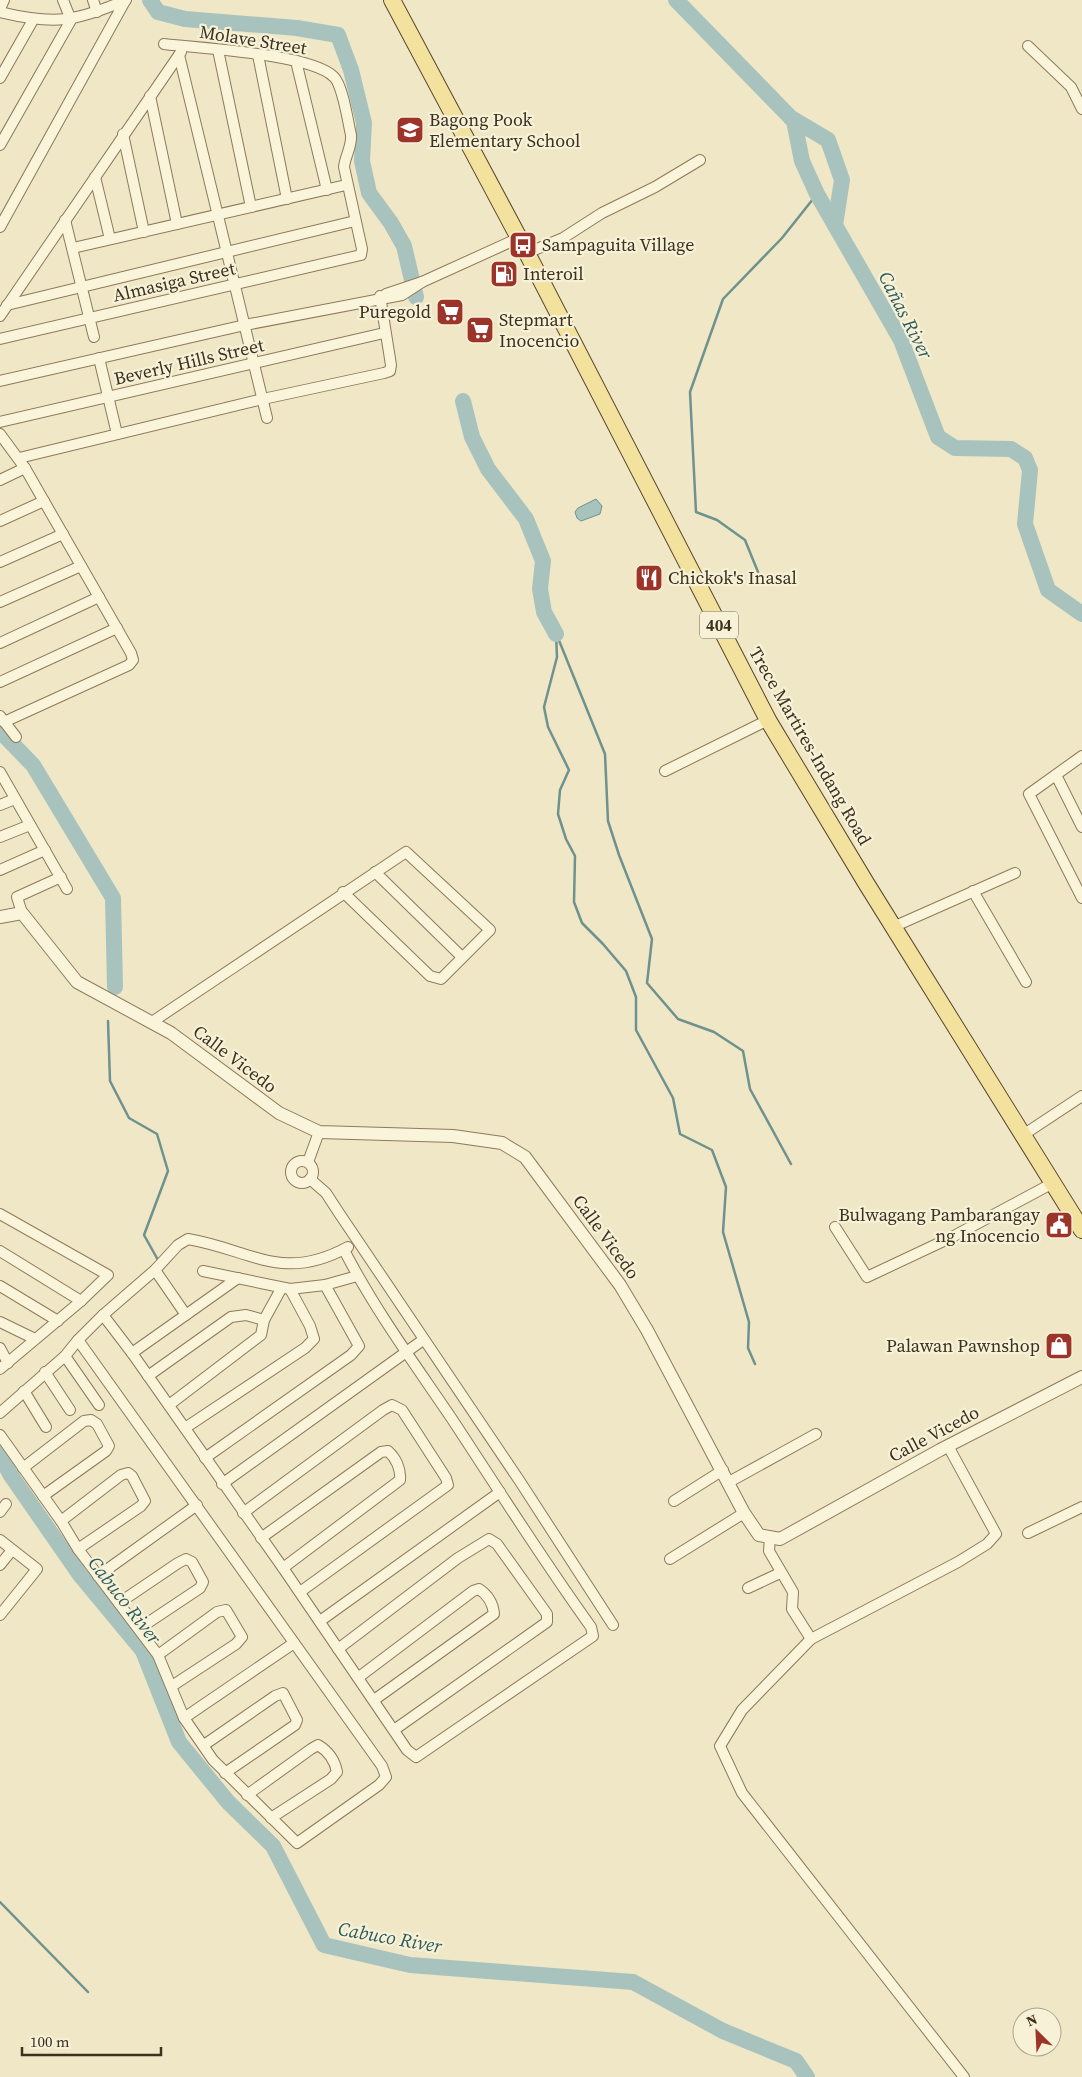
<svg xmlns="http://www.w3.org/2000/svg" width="1082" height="2077" viewBox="0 0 1082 2077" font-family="'Source Serif 4',serif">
	<rect width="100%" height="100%" fill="#f0e7c7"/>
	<polygon fill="#a8c3be" stroke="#6e928d" points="596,499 602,506 600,514 581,521 577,518 575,512 578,508"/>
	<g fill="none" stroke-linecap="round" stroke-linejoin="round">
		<g stroke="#6e928d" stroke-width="2.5">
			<polyline points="758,572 745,540 717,520 696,512 690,392 723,299 782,238 817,194"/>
			<polyline points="556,634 557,657 544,707 548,727 569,770 560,790 558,814 566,839 575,856 574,902 582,923 603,944 626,971 636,997 636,1030 673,1098 680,1134 712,1150 726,1187 723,1232 749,1322 748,1348 755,1364"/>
			<polyline points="558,638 605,754 608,821 619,855 652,939 647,983 678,1019 714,1032 743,1051 750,1089 791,1164"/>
			<polyline points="108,1021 110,1081 129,1118 157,1134 168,1171 144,1235 158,1260"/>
			<polyline points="0,1902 88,1992"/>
		</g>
		<g stroke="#a8c3be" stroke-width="16">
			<polyline points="150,0 158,12 185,19 297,28 338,35 351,70 364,123 362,161 369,193 391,223 404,246 416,297"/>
			<polyline points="676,0 794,121 802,161 817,194 901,340 938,437 955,448 1011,449 1025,458 1030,470 1025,524 1048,590 1082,614"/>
			<polyline points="791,118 828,140 842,180 835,225"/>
			<polyline points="463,401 472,437 488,469 526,519 543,561 540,589 544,612 556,634"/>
			<polyline points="0,731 33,765 113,898 115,987"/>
			<polyline points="0,1454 10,1474 80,1575 143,1651 179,1742 228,1802 273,1846 324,1945 410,1965 633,1982 723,2031 796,2061 807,2077"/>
		</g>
		<defs>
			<g id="minor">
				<polyline points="93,0 97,12"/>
				<polyline points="0,9 4,0"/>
				<path d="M0,12C54,25 75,22 126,0"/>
				<polyline points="1028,46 1071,87 1082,109"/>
				<polyline points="218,50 251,207"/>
				<polyline points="179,55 267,418"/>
				<polyline points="258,55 287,199"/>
				<polyline points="296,61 327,190"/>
				<polyline points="0,78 33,20"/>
				<polyline points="150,96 177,224"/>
				<polyline points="123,134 144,232"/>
				<polyline points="0,145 71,20 63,0"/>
				<polyline points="95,177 110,239"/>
				<polyline points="65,220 94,337"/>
				<polyline points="0,227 125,1"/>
				<polyline points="73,248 346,185"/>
				<polyline points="527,253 563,238 602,213 655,187 700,160"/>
				<polyline points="386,294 422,282 519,238"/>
				<polyline points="7,305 355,221"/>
				<polyline points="0,316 181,52"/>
				<path d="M0,339L361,255L362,249L344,167C345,156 352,147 351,135C348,122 343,86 334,77C312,54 199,48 164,44"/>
				<polyline points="99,358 117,434"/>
				<polyline points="0,381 245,325 402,295 422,282"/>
				<polyline points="0,422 384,333"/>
				<polyline points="0,434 25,468 131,653 133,660 129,665 4,722"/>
				<polyline points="19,458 263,399 384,373 390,371 391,365 380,296"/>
				<polyline points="0,480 25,468"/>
				<polyline points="0,521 44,501"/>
				<polyline points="0,562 63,534"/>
				<polyline points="0,602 81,566"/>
				<polyline points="0,643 99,597"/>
				<polyline points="0,682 117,628"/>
				<polyline points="0,716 16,737"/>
				<polyline points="1082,756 1029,794 1082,898"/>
				<polyline points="665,771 768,720"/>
				<polyline points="0,772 67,889"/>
				<polyline points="1056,775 1082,827"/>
				<polyline points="0,805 15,799"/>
				<polyline points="0,837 30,825"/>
				<polyline points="0,870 45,850"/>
				<polyline points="375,872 462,957"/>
				<polyline points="973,891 1026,982"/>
				<polyline points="22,913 17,897 61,877"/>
				<polyline points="893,927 1015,873"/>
				<polyline points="152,1022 406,852 490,930 441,979 430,976 343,892"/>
				<polyline points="1023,1135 1082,1096"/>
				<circle cx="302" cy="1172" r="11"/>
				<polyline points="308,1162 319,1132"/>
				<polyline points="310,1179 326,1193 339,1213 519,1480 613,1625"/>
				<polyline points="0,1214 108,1275 81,1301 0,1369"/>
				<polyline points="835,1227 867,1277 952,1237 1053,1183"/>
				<polyline points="0,1251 81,1301"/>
				<polyline points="155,1270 186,1315"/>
				<polyline points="203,1271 290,1289 325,1285 357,1276"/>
				<polyline points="0,1286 58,1321"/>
				<path d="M103,1315L132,1353L283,1568L407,1750L416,1757L593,1636L591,1627C542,1559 498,1489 452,1419C414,1363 375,1310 344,1250"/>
				<polyline points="0,1322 35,1339"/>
				<polyline points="0,1348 8,1363"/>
				<polyline points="132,1353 238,1278"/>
				<polyline points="65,1356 99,1405"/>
				<polyline points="45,1372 70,1410"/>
				<polyline points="148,1376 231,1317 246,1315 264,1320"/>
				<polyline points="24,1391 46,1427"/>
				<polyline points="169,1405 261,1335 264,1320 281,1289"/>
				<path d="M0,1413L65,1356L78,1340L103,1315L155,1270L178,1245L188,1239C252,1250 282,1283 348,1247"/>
				<polyline points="185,1428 305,1348 314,1339 310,1326 290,1289"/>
				<polyline points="0,1435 61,1521 78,1549 158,1655 184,1718 213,1760 297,1843 379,1785 386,1777 382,1766 78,1340"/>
				<polyline points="205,1458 351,1355 359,1346 325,1285"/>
				<polyline points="23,1468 84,1421 91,1420 97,1424 109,1446 106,1451 43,1496"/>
				<polyline points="729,1482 816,1434"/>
				<polyline points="222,1484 423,1340"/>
				<polyline points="674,1501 723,1470"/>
				<polyline points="0,1512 6,1504"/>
				<polyline points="243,1513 383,1410 392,1405 402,1410 446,1478 448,1485 300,1592"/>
				<polyline points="61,1521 121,1475 128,1473 132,1476 145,1501 141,1506 78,1549"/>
				<polyline points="1028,1533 1082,1507"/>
				<polyline points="770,1537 769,1551 793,1592 792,1609 811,1639 958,1562 987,1544 996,1534 948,1446"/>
				<path d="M261,1538L381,1452L388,1451C396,1458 401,1469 400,1480L283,1568"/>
				<polyline points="0,1540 37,1569 0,1615"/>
				<polyline points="670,1559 744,1513"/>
				<polyline points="0,1565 12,1550"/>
				<polyline points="98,1576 197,1505"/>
				<polyline points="748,1588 780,1573"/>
				<polyline points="119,1603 178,1563 186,1559 192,1562 203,1582 200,1588 140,1628"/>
				<polyline points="320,1621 500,1492"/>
				<polyline points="811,1639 742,1710 720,1746 742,1793 964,2077"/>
				<polyline points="338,1649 458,1558 489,1539 497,1544 547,1614 547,1622 394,1730"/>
				<polyline points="158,1655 217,1612 226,1610 242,1637 236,1644 172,1686"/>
				<path d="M359,1677L473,1591L479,1589C488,1595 493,1603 494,1614L374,1700"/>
				<polyline points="184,1718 294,1643"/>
				<polyline points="204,1745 275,1696 283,1693 297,1720 295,1725 225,1773"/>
				<path d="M247,1795L311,1749L318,1745C328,1751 335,1761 337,1772L331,1779L271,1818"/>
			</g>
			<polyline id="tertiary" points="0,917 22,913 77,982 171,1033 279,1113 319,1132 453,1136 502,1143 525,1157 620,1285 647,1330 744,1513 759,1535 780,1539 940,1450 1082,1377"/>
			<polyline id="primary" points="392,0 527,253 768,720 866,883 1082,1230"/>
		</defs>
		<use href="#minor" stroke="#8c7a5b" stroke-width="12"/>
		<use href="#tertiary" stroke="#8c7a5b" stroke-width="14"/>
		<use href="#primary" stroke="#5a472f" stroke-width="18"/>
		<use href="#minor" stroke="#faf4da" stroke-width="10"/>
		<use href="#tertiary" stroke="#faf4da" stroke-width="12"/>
		<use href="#primary" stroke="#f3e19e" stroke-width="16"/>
	</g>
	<defs>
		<symbol id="school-square" viewBox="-11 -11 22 22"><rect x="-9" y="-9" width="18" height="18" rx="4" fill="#9d3429" stroke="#f7f1d7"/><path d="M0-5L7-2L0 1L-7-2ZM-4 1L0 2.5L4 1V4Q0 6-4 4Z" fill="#fff"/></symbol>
		<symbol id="bus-square" viewBox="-11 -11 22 22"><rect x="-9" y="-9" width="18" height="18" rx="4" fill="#9d3429" stroke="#f7f1d7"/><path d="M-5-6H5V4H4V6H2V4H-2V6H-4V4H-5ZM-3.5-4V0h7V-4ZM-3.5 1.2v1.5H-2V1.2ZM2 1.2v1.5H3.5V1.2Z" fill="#fff"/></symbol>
		<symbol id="fuel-square" viewBox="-11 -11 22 22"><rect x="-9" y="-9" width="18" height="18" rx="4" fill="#9d3429" stroke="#f7f1d7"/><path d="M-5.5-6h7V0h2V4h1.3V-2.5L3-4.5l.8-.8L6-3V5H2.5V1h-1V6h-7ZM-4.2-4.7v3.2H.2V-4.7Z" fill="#fff"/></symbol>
		<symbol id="supermarket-square" viewBox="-11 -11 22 22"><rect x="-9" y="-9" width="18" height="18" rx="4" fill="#9d3429" stroke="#f7f1d7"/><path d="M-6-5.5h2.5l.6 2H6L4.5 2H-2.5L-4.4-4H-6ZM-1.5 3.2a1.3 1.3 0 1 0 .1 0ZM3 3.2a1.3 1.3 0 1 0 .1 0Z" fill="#fff"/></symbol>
		<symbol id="restaurant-square" viewBox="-11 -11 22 22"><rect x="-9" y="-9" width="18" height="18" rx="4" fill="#9d3429" stroke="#f7f1d7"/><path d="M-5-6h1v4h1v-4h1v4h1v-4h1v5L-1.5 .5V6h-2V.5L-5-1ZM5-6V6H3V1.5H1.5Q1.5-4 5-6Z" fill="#fff"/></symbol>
		<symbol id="civic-square" viewBox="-11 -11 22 22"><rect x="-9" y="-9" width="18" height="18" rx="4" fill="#9d3429" stroke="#f7f1d7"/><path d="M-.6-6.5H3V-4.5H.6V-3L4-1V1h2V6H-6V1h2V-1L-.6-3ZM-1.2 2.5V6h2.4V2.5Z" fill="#fff"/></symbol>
		<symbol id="shop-square" viewBox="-11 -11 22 22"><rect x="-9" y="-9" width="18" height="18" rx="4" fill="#9d3429" stroke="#f7f1d7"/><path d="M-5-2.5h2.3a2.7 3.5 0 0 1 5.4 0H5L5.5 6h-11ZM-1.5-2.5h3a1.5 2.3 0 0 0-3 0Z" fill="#fff"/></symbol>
	</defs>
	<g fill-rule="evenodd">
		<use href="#school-square" x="394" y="114" width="32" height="32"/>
		<use href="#bus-square" x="507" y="229" width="32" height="32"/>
		<use href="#fuel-square" x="488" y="258" width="32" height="32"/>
		<use href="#supermarket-square" x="434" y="296" width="32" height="32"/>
		<use href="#supermarket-square" x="464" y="314" width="32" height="32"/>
		<use href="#restaurant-square" x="633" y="562" width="32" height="32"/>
		<use href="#civic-square" x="1043" y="1209" width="32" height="32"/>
		<use href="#shop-square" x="1043" y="1330" width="32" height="32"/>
	</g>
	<g text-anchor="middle" stroke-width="4.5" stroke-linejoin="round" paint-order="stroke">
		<rect fill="#f7f1d7" stroke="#746a56" stroke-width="1" x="700" y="611.5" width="38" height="27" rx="4"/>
		<g font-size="16" font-weight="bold" fill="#3c301f">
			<text x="719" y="631">404</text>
		</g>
		<g font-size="18" fill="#3c301f" stroke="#f7f1d7">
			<text transform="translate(253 40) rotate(9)" y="6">Molave Street</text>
			<text transform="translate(174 282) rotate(-13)" y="6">Almasiga Street</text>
			<text transform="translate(189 362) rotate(-13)" y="6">Beverly Hills Street</text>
			<text transform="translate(810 746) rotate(60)" y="6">Trece Martires-Indang Road</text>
			<text transform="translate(235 1059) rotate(37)" y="6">Calle Vicedo</text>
			<text transform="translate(606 1237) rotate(54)" y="6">Calle Vicedo</text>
			<text transform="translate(934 1434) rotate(-28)" y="6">Calle Vicedo</text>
		</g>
		<g font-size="18" fill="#3c301f" stroke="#f7f1d7" text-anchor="start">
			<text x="429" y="126">Bagong Pook<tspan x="429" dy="21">Elementary School</tspan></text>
			<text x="542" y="251">Sampaguita Village</text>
			<text x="523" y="280">Interoil</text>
			<text x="431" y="318" text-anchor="end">Puregold</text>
			<text x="499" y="326">Stepmart<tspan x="499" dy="21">Inocencio</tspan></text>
			<text x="668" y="584">Chickok's Inasal</text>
			<text x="1040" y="1221" text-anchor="end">Bulwagang Pambarangay<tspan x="1040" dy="21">ng Inocencio</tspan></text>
			<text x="1040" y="1352" text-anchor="end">Palawan Pawnshop</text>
		</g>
		<g font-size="19" font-style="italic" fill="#2e5b5c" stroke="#f7f1d7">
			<text transform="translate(906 315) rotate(63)" y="7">Cañas River</text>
			<text transform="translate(125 1600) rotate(52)" y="7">Cabuco River</text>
			<text transform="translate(390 1937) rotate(10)" y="7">Cabuco River</text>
		</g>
	</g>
	<g transform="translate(1037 2032) rotate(336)"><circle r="24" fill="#f7f1d7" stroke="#aca48d"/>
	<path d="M0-4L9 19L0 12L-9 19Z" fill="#9d3429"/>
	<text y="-8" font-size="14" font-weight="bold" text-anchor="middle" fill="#3c301f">N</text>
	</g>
	<path d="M22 2047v8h139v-8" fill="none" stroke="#3c301f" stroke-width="2.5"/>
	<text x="30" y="2047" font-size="15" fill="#3c301f" stroke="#f7f1d7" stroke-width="4" paint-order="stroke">100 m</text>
</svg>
